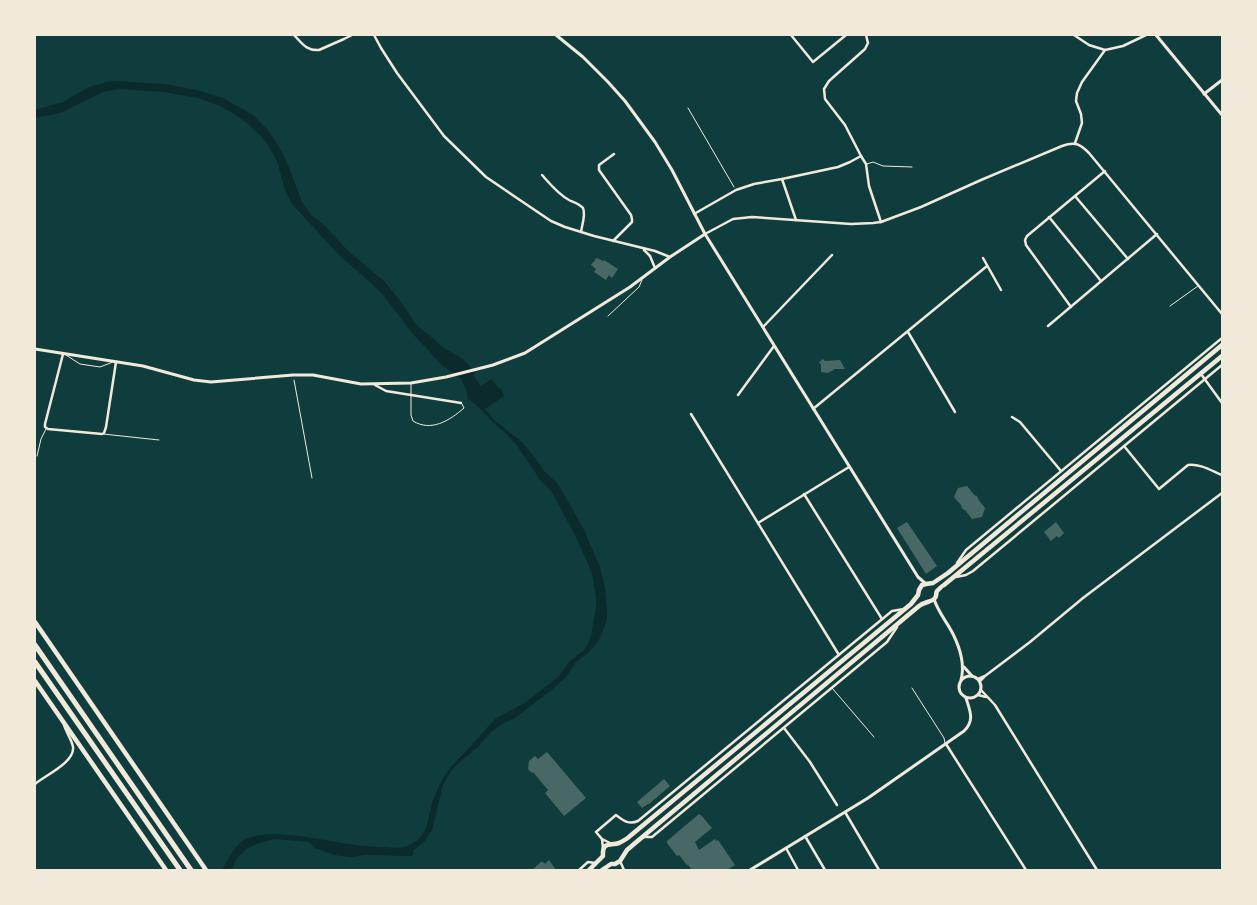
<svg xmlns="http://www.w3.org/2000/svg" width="1257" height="905" viewBox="0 0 1257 905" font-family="'Public Sans',sans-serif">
	<rect width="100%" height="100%" fill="#0f3d3e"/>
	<path fill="#0a2a2b" d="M117,81L164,84L197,90L223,98L253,115L267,129L278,145L286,160L302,202L311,215L323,224L348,251L384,281L398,298L416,324L444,348L463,359L469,365L475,374L473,375L481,386L492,379L499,389L501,388L504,396L485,409L494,420L522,442L536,459L544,471L557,483L570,505L584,530L600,567L605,588L607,612V619L601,636L597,643L587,654L577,661L566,677L554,688L515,718L502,724L491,732L478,747L461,761L451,771L443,785L432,830L425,841L413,851V855L411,856L366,855L350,857L334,855L315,848L309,842L274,839L257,844L246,849L237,858L231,870H222C227,861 233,849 241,842C262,825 324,841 349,844C359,846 370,846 380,847C391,847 403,850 413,843C427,835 427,824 430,811C432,803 435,794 439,786C446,769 460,758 472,745C480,736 487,727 495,719L525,703L558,677L570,661L583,651L588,644L591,635L596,608V598L593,579L589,566L575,535L551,491L541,481L518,447L504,431L498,427L475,404L468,399L466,389L461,379L443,366L412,333L383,295L372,284L340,256L292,204L285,190L277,161L268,145L261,136L247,123L231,112L220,106L198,98L163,92L121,89L103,92L60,113L35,118V110L63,102L89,87L107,82Z"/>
	<g fill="#486865">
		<polygon points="597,258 603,261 604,260 618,269 612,278 609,275 606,280 594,272 596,269 591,265 593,262 594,262 595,259"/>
		<polygon points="823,359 825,361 840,360 845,369 835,369 828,373 821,372 821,365 819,362"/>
		<polygon points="967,486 975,496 976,495 978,498 978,499 985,508 982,517 972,519 965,510 964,510 961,507 962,506 954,497 958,488"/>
		<polygon points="907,522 937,566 926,574 897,528"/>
		<polygon points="1056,522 1064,533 1059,538 1057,536 1051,541 1044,532"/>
		<polygon points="547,752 586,798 564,816 545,793 548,790 533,772 532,773 528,769 529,761 535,756 538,759"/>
		<polygon points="664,779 670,786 649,804 648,804 642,808 637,802"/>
		<polygon points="699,814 701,815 712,828 695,842 699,850 715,839 716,841 718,840 735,865 727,870 692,870 688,865 687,865 679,855 677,856 667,843 667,841"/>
		<polygon points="549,860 556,870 532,870 541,862 543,862 545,864"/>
	</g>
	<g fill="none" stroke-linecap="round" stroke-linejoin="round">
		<g stroke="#f1e9da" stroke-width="1">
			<polyline points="688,108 734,187"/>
			<polyline points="294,380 312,478"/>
		</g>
		<g stroke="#f1e9da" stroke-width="1">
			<polyline points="867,164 873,162 883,166 912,167"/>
			<polyline points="1170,306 1198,286"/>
			<polyline points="608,316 639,287 642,280"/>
			<polyline points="66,355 80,364 100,367 113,362"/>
			<path d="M411,384V415L413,421C431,432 449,421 464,408L462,404"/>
			<polyline points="103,434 159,440"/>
			<polyline points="37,456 41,439 46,429"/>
			<polyline points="832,688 874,737"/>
			<polyline points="912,688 944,738 945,743"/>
		</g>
		<g stroke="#f1e9da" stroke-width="2.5">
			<path d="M294,35C302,43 306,51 319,50L344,39L352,35"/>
			<polyline points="374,35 381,48 397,73 444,136 486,177 551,221 565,227 594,236 655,251 670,257"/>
			<polyline points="791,35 813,62 846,35"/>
			<polyline points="866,35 868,43 865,49 829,81 824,89 825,99 845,125 861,156 866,164 869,186 881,222"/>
			<polyline points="1074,35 1089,45 1105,50"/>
			<polyline points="1075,143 1082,123 1081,114 1076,101 1077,93 1082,82 1105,50 1123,46 1146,35"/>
			<path d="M542,175C550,184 558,194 569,200C573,202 580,204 583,208C586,214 582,225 581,232"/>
			<polyline points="782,179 796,220"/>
			<polyline points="1075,196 1128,259"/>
			<polyline points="694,214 736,190 754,184 782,179 838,167 850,162 861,156"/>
			<polyline points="1049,217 1101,281"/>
			<path d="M705,234L733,219L752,217L851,224L873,223L881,222L921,207L981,180L1062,146C1075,141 1080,144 1089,153L1222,314"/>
			<polyline points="613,241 632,222 632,219 631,215 599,170 599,165 614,154"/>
			<polyline points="644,250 650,256 655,268"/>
			<polyline points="983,258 1001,290"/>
			<polyline points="1071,307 1026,245 1025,240 1027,236 1105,171"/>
			<polyline points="1048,326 1157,234"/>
			<polyline points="763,327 832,255"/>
			<polyline points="908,332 955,412"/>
			<polyline points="63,354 45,424 45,427 48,429 102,434 104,433 106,427 116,362"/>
			<polyline points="1201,374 1222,403"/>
			<polyline points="375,385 386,391 461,403"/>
			<polyline points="738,395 774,346"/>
			<polyline points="813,409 987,266"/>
			<polyline points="691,414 839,655"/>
			<polyline points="1012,417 1020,422 1061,471"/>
			<path d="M1124,446L1159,489L1188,465C1199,463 1212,471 1222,475"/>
			<polyline points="804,494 882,619"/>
			<polyline points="758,523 849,467"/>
			<polyline points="957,563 966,550 1222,338"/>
			<polyline points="956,577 966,575 973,571 1222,365"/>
			<polyline points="978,679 985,676 1030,642 1083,598 1222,493"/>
			<polyline points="980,681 984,677"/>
			<polyline points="981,690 995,705 1097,870"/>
			<polyline points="978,695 986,697"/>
			<polyline points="784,728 810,762 837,805"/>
			<polyline points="946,744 1026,870"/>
			<path d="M35,784C46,775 75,762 73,747C72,740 66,732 64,725"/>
			<polyline points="845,812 879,870"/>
			<polyline points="805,836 825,870"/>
			<polyline points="644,837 652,837 887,642 897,627"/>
			<path d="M602,839L596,832L616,815C624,821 629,825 638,821L892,611L904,609"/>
			<polyline points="603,848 602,839 610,843"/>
			<polyline points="786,848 798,870"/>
			<polyline points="620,861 624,870"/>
			<polyline points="579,870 588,862 595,863"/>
		</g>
		<g stroke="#f1e9da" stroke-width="3">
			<polyline points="556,35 583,57 608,82 625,101 655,142 672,170 705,234 918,577 926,584"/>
			<polyline points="1156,35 1222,115"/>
			<polyline points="1204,94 1222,80"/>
			<polyline points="35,349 143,366 194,380 211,382 293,375 313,375 361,384 411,383 446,377 493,365 525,353 630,287 670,257 705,234"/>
			<path d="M934,599C938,612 947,622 953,634C960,648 965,665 961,680"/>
			<polyline points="964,667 972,676"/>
			<circle cx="970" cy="687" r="11"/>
			<path d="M750,870L868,798L964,731C975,720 970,711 966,698"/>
		</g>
		<g stroke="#f1e9da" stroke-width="4.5">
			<path d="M589,870L603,856C602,841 610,846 619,843C623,841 627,839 630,836L911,604L918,595L919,590L922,585L926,584L933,583L948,573L1222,345"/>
			<path d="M602,870L611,864H615L620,861L627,850L634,844L919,606C924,602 931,602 934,599C938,595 935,595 937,591C938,590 943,585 944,585L1222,356"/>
		</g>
		<g stroke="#f1e9da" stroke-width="4.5">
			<polyline points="35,622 206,870"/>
			<polyline points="35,681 166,870"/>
		</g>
		<g stroke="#f1e9da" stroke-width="5">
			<polyline points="35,645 191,870"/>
			<polyline points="35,662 180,870"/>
		</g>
	</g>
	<rect width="1257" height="905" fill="none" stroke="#f1e9da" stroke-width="72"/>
</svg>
